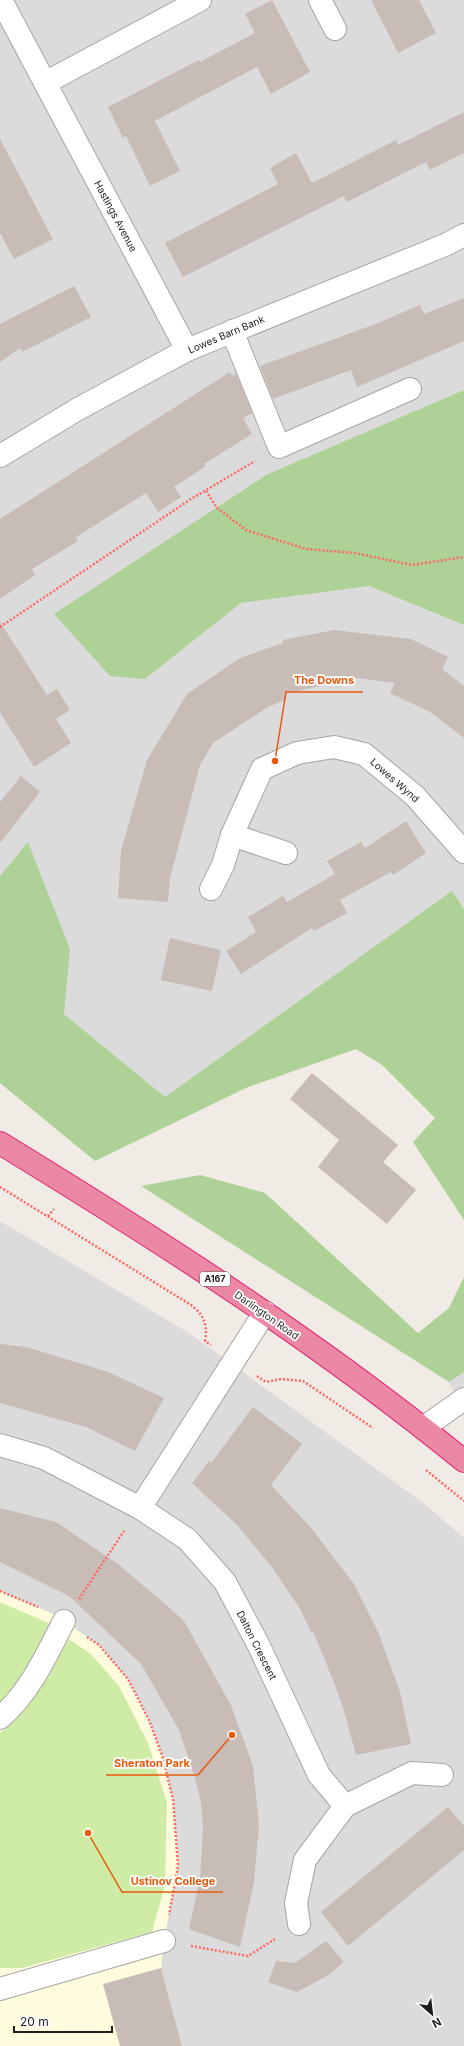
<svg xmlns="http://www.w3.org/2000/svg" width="464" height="2046" viewBox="0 0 464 2046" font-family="Inter,sans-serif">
	<rect width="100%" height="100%" fill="#f0ebe4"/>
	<g fill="#dcdbdb">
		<polygon points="0,0 464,0 464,390 268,474 145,679 241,603 369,586 464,625 464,909 452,892 165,1097 64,1014 70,949 28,842 0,876"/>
		<polygon points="0,1221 189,1333 426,1505 464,1538 464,2046 0,2046"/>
		<polygon points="464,1369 464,1411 449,1382"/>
	</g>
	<polygon fill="#fffcdd" points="0,1591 55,1615 99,1645 128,1679 149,1720 162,1755 173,1799 178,1866 164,1941 161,1968 182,2046 0,2046"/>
	<g fill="#cfeca7">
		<polygon points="0,1602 53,1625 30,1666 0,1703"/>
		<polygon points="69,1639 91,1654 119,1686 148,1743 167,1803 165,1885 152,1932 22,1968 0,1968 0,1733 10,1724 47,1679"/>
	</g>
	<g fill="#add196">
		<polygon points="464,390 464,625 369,586 241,603 145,679 110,676 54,614 268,474"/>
		<polygon points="28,842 70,949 64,1014 165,1097 452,891 464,909 464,1220 413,1142 435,1118 382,1065 356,1049 248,1087 95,1161 0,1083 0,876"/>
		<polygon points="200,1175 265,1193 418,1333 449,1308 464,1277 464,1372 449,1382 141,1186"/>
	</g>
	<g fill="#c8bcb7">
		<polygon points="272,0 310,72 271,94 257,67 155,121 180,171 150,186 126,136 123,138 108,107 199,60 200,62 255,33 245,14"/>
		<polygon points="371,0 419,0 436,33 398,53"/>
		<polygon points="464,112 464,153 430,170 426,162 347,202 344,196 183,277 165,243 278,184 270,168 296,153 312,183 396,140 398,145"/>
		<polygon points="0,139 53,239 14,259 0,233"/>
		<polygon points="74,286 91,317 22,352 20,348 0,362 0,324"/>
		<polygon points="464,298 464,341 357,387 351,370 273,399 260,366 373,325 420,305 424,314"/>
		<polygon points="230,372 232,376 236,374 252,413 243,418 252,434 204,464 206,466 174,487 181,497 158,512 146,493 76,537 78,541 32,569 35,575 0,599 0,519"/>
		<polygon points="0,622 47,695 57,689 70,710 56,719 71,743 34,767 0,712"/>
		<polygon points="334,630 411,639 448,657 442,669 464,686 464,738 430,712 390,693 395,683 356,678 284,694 287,699 268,707 213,743 200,765 170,878 168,902 118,898 121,851 147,760 187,694 240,658 283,643 283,640"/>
		<polygon points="21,776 40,792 0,843 0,802"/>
		<polygon points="406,821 426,853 393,875 391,872 340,900 347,913 314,931 312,928 241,974 226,951 256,932 248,917 283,896 287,902 335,874 327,861 361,842 365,848"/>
		<polygon points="170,938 221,950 212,991 161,980"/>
		<polygon points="312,1073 398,1145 383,1162 416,1190 387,1224 318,1167 339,1140 290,1099"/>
		<polygon points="0,1344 26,1347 108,1372 164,1398 135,1451 86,1427 0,1403"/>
		<polygon points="253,1407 302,1444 271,1485 312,1529 354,1584 378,1632 400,1692 411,1744 356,1755 342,1704 333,1680 313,1631 311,1632 300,1609 271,1566 237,1525 192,1483 209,1461 211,1463"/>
		<polygon points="0,1508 56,1522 118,1564 164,1603 184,1621 231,1705 253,1766 259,1824 254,1882 240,1947 189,1929 200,1878 203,1828 201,1803 195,1778 179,1730 141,1664 103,1628 69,1596 0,1562"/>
		<polygon points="448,1807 464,1826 464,1850 348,1946 321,1912"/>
		<polygon points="326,1941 344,1962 327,1976 297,1992 268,1982 276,1961 295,1963"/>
		<polygon points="161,1968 182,2046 120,2046 103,1984"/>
	</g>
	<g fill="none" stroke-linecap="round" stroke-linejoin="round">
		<defs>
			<g id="minor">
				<polyline points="1,0 187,350"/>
				<polyline points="320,0 335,29"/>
				<polyline points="45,83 200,0"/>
				<polyline points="232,331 279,447 410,389"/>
				<polyline points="0,456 78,409 187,350 445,245 464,235"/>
				<polyline points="232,835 286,853"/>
				<polyline points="211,889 223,865 232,835 262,769 297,753 334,747 364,754 415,796 464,852"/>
				<polyline points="423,1428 464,1399"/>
				<polyline points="0,1445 44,1458 140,1508 187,1539 225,1582 258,1644 319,1775 345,1806 305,1860 296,1903 299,1924"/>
				<polyline points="140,1508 265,1312"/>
				<path d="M0,1718C30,1692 46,1656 64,1621"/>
				<polyline points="345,1806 412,1773 442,1775"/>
				<polyline points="0,1989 164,1941"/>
			</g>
			<path id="highway" d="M0,1143C160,1241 319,1342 464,1461"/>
		</defs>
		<use href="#minor" stroke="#a5a5a5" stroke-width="24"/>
		<use href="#highway" stroke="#e31c72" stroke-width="24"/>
		<g stroke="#ff6765" stroke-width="2.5" stroke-dasharray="2 2" stroke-linecap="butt">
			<polyline points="206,491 217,508 246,530 306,549 355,553 412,565 464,557"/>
			<polyline points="0,627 191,499 255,461"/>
			<path d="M0,1187L191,1305C204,1315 208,1325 205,1341L211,1345"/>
			<polyline points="48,1216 54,1209"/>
			<polyline points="257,1376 266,1382 281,1379 303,1381 373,1428"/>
			<polyline points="426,1470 464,1501"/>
			<polyline points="0,1591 38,1607"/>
			<polyline points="79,1599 124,1531"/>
			<polyline points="87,1637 99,1645 128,1679 149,1720 162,1755 173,1799 178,1866 169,1915"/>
			<polyline points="191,1946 248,1956 275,1939"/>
		</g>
		<use href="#minor" stroke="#fff" stroke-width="22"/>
		<use href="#highway" stroke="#eb88a3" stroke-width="22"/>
	</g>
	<g text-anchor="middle" stroke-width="3.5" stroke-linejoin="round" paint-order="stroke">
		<rect fill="#fff" stroke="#626262" stroke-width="1" x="200" y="1272" width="30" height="14" rx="3"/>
		<g font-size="9" font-weight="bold" fill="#1e1e1e">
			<text x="215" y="1282">A167</text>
		</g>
		<g font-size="10" fill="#1e1e1e" stroke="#fff">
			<text transform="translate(116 216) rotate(62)" y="4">Hastings Avenue</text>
			<text transform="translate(226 334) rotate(-23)" y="4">Lowes Barn Bank</text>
			<text transform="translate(395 780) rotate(41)" y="4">Lowes Wynd</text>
			<text transform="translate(267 1315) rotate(35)" y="4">Darlington Road</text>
			<text transform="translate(257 1645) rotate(63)" y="4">Dalton Crescent</text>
		</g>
	</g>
	<path fill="none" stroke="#e8590c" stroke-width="1.5" d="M275 761L286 692H363M232 1735L198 1775H106M88 1833L122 1892H223"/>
	<g fill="#e8590c" stroke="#fff" stroke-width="1.5">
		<circle cx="275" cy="761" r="4"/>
		<circle cx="232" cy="1735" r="4"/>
		<circle cx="88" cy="1833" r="4"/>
	</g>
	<g font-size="11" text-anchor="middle" font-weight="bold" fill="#e8590c" stroke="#fff" stroke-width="3.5" stroke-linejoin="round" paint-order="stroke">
		<text x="324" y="684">The Downs</text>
		<text x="152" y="1767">Sheraton Park</text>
		<text x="173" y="1885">Ustinov College</text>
	</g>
	<g transform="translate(432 2014) rotate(152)" stroke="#ffffff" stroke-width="3" paint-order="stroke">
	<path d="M0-3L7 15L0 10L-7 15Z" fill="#1e1e1e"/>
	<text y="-6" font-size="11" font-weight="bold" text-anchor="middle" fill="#1e1e1e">N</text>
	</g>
	<path d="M14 2026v6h98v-6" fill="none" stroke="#1e1e1e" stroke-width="2"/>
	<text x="20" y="2026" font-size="12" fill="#1e1e1e" stroke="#ffffff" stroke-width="3" paint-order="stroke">20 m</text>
</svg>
